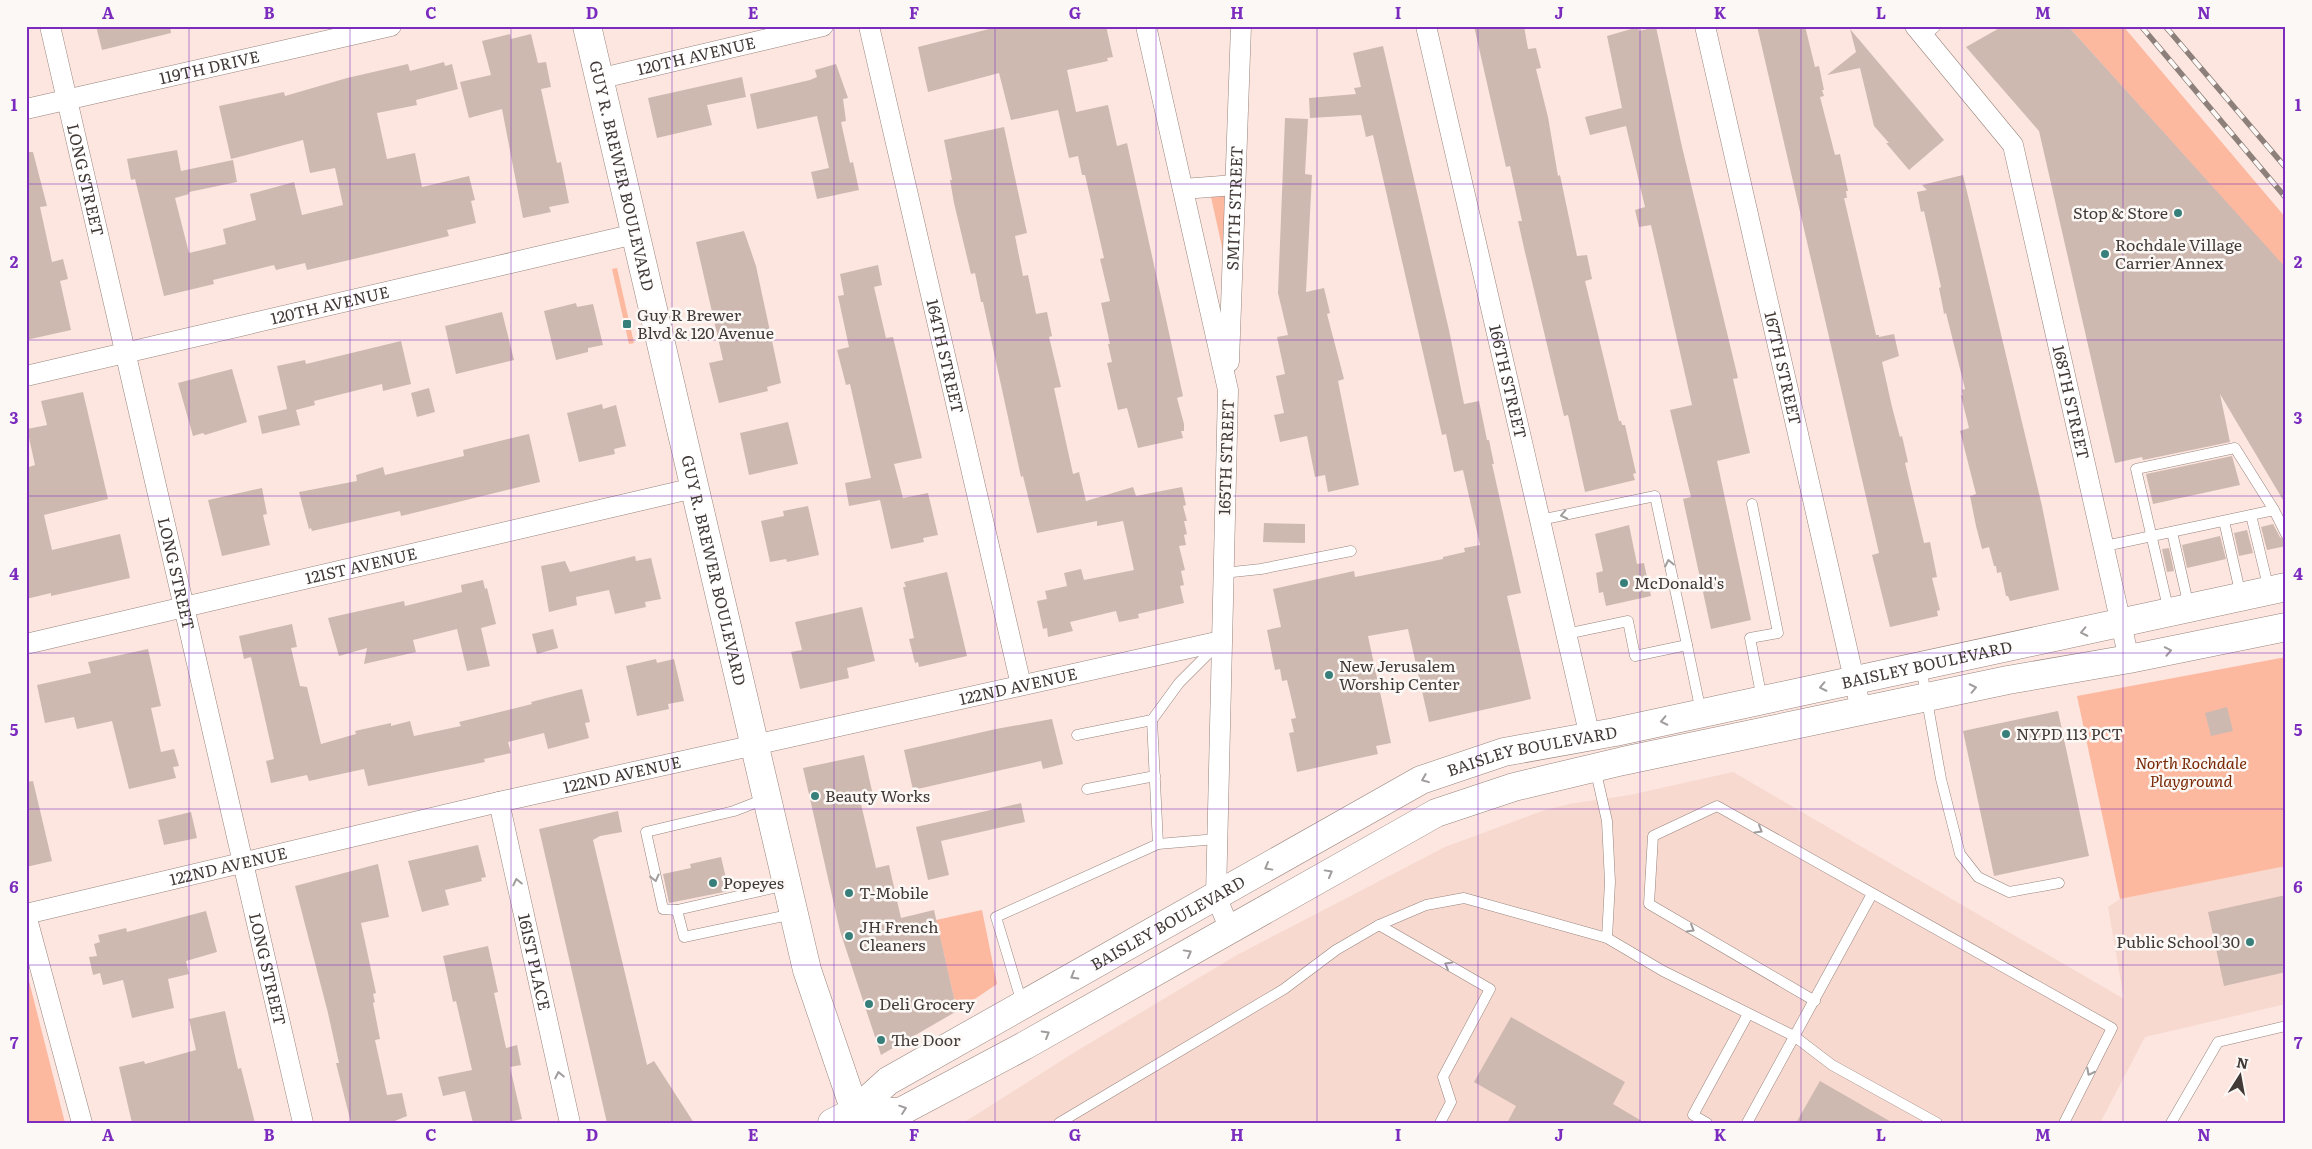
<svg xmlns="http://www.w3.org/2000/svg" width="2312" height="1149" viewBox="0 0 2312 1149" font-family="Literata,serif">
	<rect width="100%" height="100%" fill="#fce6df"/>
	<polygon fill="#f7d9cf" points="1733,772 2124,999 2108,907 2120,899 2286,866 2286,1004 2145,1037 2100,1123 963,1123 1075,1052 1237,955 1445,847 1542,811 1569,804 1630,795"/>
	<g fill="#fdb8a0">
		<polygon points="2068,26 2123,26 2286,218 2286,269"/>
		<polygon points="1233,194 1224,256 1211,197"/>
		<polygon points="617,268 634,343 629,344 612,269"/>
		<polygon points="2286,657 2286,866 2120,899 2077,696"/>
		<polygon points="982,910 997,984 957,1011 936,920"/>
		<polygon points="26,969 65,1123 26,1123"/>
	</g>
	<g fill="#ceb9b1">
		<polygon points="96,26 170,26 171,33 102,50"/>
		<polygon points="1001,26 1106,26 1113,57 1107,58 1108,61 1067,70 1076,112 1108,105 1117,146 1127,143 1183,396 1177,398 1184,424 1184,431 1181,431 1183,438 1138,448 1127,408 1118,410 1107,363 1112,362 1108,344 1110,344 1101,303 1110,301 1100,259 1104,258 1085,175 1082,175 1078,156 1069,158 1058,110 1011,120 999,73 928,92 918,47"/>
		<polygon points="1474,26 1524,26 1528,49 1536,48 1541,68 1536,69 1548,117 1558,176 1560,175 1577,256 1587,255 1592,279 1585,281 1619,421 1621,421 1622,425 1625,425 1636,473 1633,474 1635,480 1585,492 1568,415 1564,416 1524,248 1518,221 1522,221 1510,166 1506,167"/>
		<polygon points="1757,26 1805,26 1815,67 1819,66 1824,90 1822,90 1824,96 1820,97 1835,155 1840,154 1848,191 1846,191 1847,198 1844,198 1876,335 1879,335 1879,337 1894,334 1899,356 1882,362 1892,407 1900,437 1902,436 1908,462 1905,463 1924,543 1930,542 1937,577 1932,578 1940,610 1937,611 1938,616 1890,627 1872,555 1879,553"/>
		<polygon points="2003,26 2068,26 2286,268 2286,505 2220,394 2230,442 2143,460 2142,457 2115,463 2039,131 1966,47"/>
		<polygon points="1638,27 1639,31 1656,27 1682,147 1738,378 1733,379 1750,453 1717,461 1751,620 1711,629 1683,499 1691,497 1670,410 1692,405 1651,225 1639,227 1635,210 1645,207 1626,126 1590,135 1585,117 1622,108 1607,36"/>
		<polygon points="1850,29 1944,140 1909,170 1886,143 1889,143 1874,126 1860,68 1827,75 1856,52"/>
		<polygon points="510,34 511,39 531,34 538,63 546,62 551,87 541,89 557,163 561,162 569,203 549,207 551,212 523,218 502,109 469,118 460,82 491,75 482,41"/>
		<polygon points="1383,46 1449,330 1464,404 1479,401 1487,440 1489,440 1494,464 1492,464 1521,593 1507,596 1531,699 1429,722 1408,629 1368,636 1391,743 1376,746 1378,754 1297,772 1289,733 1294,732 1291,719 1296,718 1287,680 1282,681 1280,669 1275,670 1267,630 1281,627 1273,589 1354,571 1355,577 1443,559 1443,557 1465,552 1464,548 1480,545 1463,470 1454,472 1446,434 1442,435 1373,135 1366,137 1361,115 1310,118 1309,98 1356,94 1354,88 1361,87 1353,53"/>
		<polygon points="444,62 445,66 452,64 458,89 416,100 417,105 377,113 387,159 415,153 422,187 469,176 475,200 471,201 476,223 447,230 449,236 379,253 307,270 305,263 276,270 274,265 213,280 214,284 164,296 135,179 131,180 127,159 177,150 181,171 233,160 237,182 189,192 189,194 175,198 189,253 226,244 223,229 256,220 250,194 294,182 302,215 343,205 335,168 310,173 303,140 231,159 219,106 284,92 285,96 347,78 408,64 410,71"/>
		<polygon points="836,64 848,98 843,99 846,121 841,122 850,163 853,162 859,190 817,199 811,172 829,168 817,116 757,129 750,94 810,80 817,77 815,70"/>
		<polygon points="742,77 746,97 707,105 712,125 657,138 648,98"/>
		<polygon points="1285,118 1308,119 1305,174 1312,175 1306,292 1324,288 1330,313 1327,314 1344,379 1338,381 1359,485 1328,492 1325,475 1315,477 1307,436 1280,442 1274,415 1284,413 1276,376 1285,374 1277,337 1288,335 1278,293"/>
		<polygon points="1004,127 1027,233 1015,236 1023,276 1028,275 1036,314 1047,312 1052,336 1049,337 1061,387 1054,388 1073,474 1079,472 1086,501 1133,487 1136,496 1182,487 1186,505 1183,506 1187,521 1184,521 1187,534 1184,535 1186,545 1179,546 1185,570 1181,571 1184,585 1180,586 1184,603 1138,614 1139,618 1119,622 1116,611 1070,622 1073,631 1048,637 1047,628 1043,629 1037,601 1047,599 1045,591 1067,586 1064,573 1081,569 1084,580 1134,570 1123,521 1097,526 1097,521 1037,533 1023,476 1021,477 983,302 981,302 975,273 971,274 954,203 950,180 952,180 944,140"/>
		<polygon points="26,152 33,152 47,206 40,207 52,262 63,259 68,279 60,281 71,330 26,340"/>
		<polygon points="1963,175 2042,506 2059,590 2010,601 2008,596 2006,596 2001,572 1997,573 1996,566 1994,566 1989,547 1982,549 1976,526 1970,496 1976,494 1960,431 1969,428 1961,396 1963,395 1962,390 1965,389 1946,313 1944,314 1943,308 1939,288 1941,287 1924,211 1921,212 1917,192 1927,190 1922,185"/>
		<polygon points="744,231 756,266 781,383 767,387 768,391 719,403 709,363 723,360 696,242"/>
		<polygon points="878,265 882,285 874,287 886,338 893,337 922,458 894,464 903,498 928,493 938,535 923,538 924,542 891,549 880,500 849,506 845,483 871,478 850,384 846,385 837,350 849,347 838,296 844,295 840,274"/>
		<polygon points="576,303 577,307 593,304 603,345 588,348 588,352 556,360 544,311"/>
		<polygon points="502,312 514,360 456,374 445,326"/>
		<polygon points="401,341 411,384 383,391 382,384 314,401 315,405 296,410 300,425 262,434 258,416 287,409 277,366 305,360 306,364"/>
		<polygon points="232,369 247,422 205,435 203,433 193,436 178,383"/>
		<polygon points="429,388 435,412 417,417 411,393"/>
		<polygon points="83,392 108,499 44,515 52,550 120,534 130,578 51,596 51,593 26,599 26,468 35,465 27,429 47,425 41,401"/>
		<polygon points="602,404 603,409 616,405 626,446 614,449 615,454 579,462 567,413"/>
		<polygon points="788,422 798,464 749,475 740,433"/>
		<polygon points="529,434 540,482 401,516 400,511 312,531 311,528 309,529 299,492 357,481 356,475 383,467 385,475 464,456 463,450"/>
		<polygon points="2232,456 2240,485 2153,504 2146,474"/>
		<polygon points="262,488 267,514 263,515 270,545 222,556 208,500"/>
		<polygon points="808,506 819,555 787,562 786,559 770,562 761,521 784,516 783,511"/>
		<polygon points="1264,523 1305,524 1305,543 1263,542"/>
		<polygon points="2273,524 2280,537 2286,541 2286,546 2267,550 2261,527"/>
		<polygon points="1629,525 1637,564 1644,563 1651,596 1606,606 1603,592 1599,593 1596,573 1603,571 1595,534"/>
		<polygon points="2247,530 2253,553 2239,556 2234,533"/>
		<polygon points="2220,536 2226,559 2187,568 2182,545"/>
		<polygon points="2169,548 2174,571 2167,572 2162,549"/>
		<polygon points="635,556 636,561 651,558 661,599 645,602 646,607 615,614 609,590 576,597 577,605 549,612 541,566 565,561 570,572"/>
		<polygon points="947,572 967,656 919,667 918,662 915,663 909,639 914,638 903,587 906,587 904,582"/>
		<polygon points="483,580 485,589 487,588 496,624 481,628 490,666 467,671 457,629 413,640 416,652 364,664 367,648 339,656 328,618 404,601 405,606 462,592 461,585"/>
		<polygon points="862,607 875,661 847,668 849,678 800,689 791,652 802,650 795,622"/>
		<polygon points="292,624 297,647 291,648 300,686 307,687 321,744 356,734 355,731 391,723 391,726 410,721 414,736 461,726 459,722 532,704 531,702 582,689 590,722 585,723 589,738 548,749 544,733 508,742 511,753 484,759 485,762 368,786 364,769 309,781 307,775 271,783 266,761 274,759 251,657 244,659 239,636"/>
		<polygon points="553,629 558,648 537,654 532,634"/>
		<polygon points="148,649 161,706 151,708 161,752 174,749 179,766 173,767 176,778 129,789 112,721 77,729 74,717 45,723 37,685 91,673 88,662"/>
		<polygon points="656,659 657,663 674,659 684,701 668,704 669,709 637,716 626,666"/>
		<polygon points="2227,707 2233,731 2211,736 2205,713"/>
		<polygon points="2058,711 2089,856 1994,876 1963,731"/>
		<polygon points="1052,719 1063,764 1043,769 1041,761 913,790 904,750 996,729"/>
		<polygon points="864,755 874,800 861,804 876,868 889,865 901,918 934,910 957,1011 881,1055 840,931 803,768"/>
		<polygon points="33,781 52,861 26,867 26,782"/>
		<polygon points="1021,803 1025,822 941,841 949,875 928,880 916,827"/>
		<polygon points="618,811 622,832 600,836 593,840 647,1065 654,1061 694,1123 607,1123 539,829"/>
		<polygon points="191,812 197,838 164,845 158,820"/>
		<polygon points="478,845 486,877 481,878 482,881 445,890 449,905 422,912 408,861"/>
		<polygon points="721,857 729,891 669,903 663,874 691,868 690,864"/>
		<polygon points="378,864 389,917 361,923 376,993 373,994 375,1002 373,1003 380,1039 375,1040 387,1095 402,1093 407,1116 390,1123 351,1123 336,1063 339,1063 328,1013 295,886"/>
		<polygon points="2286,895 2286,972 2224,986 2208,912"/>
		<polygon points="206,911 217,952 186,961 189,974 168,979 174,1008 132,1018 123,980 103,985 100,973 93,975 89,957 97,956 94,944 100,942 98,935 126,928 127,932"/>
		<polygon points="488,946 498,992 494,993 506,1048 517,1045 521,1065 510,1067 522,1119 505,1123 473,1123 465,1091 443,1096 438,1077 472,1070 456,1001 453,1002 443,956"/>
		<polygon points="225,1011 238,1069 241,1068 255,1123 132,1123 119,1067 144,1061 145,1064 196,1050 189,1019"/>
		<polygon points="1511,1017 1625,1082 1613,1104 1645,1123 1507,1123 1516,1106 1474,1082"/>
		<polygon points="1820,1081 1893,1123 1796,1123"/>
	</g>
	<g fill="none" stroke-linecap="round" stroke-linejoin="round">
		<defs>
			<g id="service">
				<polyline points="1924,37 1936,26"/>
				<polyline points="1752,504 1778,633 1750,638 1762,699"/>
				<polyline points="2251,515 2269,590"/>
				<polyline points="1540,520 1655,496 1687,645"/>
				<polyline points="2224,521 2241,596"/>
				<polyline points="2172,532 2189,607"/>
				<polyline points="2105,546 2274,510 2286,534"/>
				<polyline points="1223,573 1261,569 1351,551"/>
				<polyline points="2169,612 2136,469 2235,448 2274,510"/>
				<polyline points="1566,634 1628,621 1635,656 1687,645 1701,712"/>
				<polyline points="1921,667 1941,779 1960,854 1978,877 2009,892 2059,883"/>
				<polyline points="1152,720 1179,683 1217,645"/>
				<polyline points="1077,735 1152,720 1158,844"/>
				<polyline points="1595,768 1607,821 1610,882 1607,938"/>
				<polyline points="1087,789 1155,776"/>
				<polyline points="765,799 734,811 646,832 663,909 677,910 786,885"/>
				<polyline points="677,910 684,937 793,914"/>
				<polyline points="1379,925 1490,989 1443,1077 1451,1102 1440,1123"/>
				<polyline points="1815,1001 1649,904 1653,836 1717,806 2112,1028 2064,1123"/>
				<polyline points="1022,1003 996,917 1158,844 1217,839"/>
				<polyline points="1059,1123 1284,989 1336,950 1379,925 1426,905 1464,898 1607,938 1663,971 1794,1036 1832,1065 1937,1123"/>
				<polyline points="1707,1123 1693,1115 1748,1014"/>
				<polyline points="1747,1123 1872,894"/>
				<polyline points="2171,1123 2218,1042 2286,1026"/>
			</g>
			<g id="minor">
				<path id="s1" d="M50,26L303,1123"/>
				<path id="s2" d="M869,26L1021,685"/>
				<polyline points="1146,26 1228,390 1216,896 1230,930"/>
				<path id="s3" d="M1426,26L1590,737"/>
				<path id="s4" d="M1705,26L1861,710"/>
				<path id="s5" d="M1915,26L2013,145L2129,659"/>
				<path id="s6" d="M598,79L823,26"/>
				<path id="s7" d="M26,109L391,26"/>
				<polyline points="1183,189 1235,185"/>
				<path id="s8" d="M1229,362L1241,26"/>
				<path id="s9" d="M26,376L635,234"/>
				<path id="s10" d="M26,644L694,488"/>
				<path id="s11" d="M499,802L570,1123"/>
				<path id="s12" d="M26,914L499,802L1221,641"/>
				<polyline points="26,915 82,1123"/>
			</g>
			<g id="secondary">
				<path id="s13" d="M587,26L807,970L855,1111L857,1123"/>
				<polyline points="855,1111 900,1112 1024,1046 1436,813 1514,787 1623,761 2008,680 2129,659 2286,627"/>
				<path id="s14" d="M832,1123L855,1111L888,1081L1421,780L1504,752L1615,732L2286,587"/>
			</g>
		</defs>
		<use href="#service" stroke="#97847d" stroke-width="11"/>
		<use href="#minor" stroke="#97847d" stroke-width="21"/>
		<use href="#secondary" stroke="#97847d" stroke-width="29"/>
		<use href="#service" stroke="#fff" stroke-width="10"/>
		<use href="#minor" stroke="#fff" stroke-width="20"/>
		<use href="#secondary" stroke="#fff" stroke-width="28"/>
		<defs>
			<g id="rail">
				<polyline points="2141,26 2286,198"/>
				<polyline points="2165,26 2286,168"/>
			</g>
		</defs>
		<use href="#rail" stroke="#8d807b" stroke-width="5.5"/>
		<use href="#rail" stroke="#fcf8f6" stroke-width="4" stroke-dasharray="11" stroke-linecap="butt"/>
	</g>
	<defs><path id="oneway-chevron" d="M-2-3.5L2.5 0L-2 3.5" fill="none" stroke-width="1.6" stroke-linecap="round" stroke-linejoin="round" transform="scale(1.25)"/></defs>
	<g stroke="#a09c9b">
		<use href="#oneway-chevron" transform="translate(1564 515) rotate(168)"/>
		<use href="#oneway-chevron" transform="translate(1669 563) rotate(-102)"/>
		<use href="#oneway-chevron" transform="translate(2084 632) rotate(168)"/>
		<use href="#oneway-chevron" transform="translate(2168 651) rotate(-11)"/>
		<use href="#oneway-chevron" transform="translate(1823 687) rotate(168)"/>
		<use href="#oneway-chevron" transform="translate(1973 688) rotate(-12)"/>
		<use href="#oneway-chevron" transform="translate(1664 721) rotate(168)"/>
		<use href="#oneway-chevron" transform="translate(1425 779) rotate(158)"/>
		<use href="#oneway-chevron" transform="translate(1759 830) rotate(30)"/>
		<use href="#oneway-chevron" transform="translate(1268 867) rotate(151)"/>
		<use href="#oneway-chevron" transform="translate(1329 873) rotate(-29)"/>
		<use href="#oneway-chevron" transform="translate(655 878) rotate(76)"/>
		<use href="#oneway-chevron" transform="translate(517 882) rotate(-102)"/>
		<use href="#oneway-chevron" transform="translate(1691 929) rotate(30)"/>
		<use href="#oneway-chevron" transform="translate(1188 953) rotate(-29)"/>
		<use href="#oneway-chevron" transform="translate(1448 965) rotate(-150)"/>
		<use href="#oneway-chevron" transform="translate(1074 976) rotate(150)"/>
		<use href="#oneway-chevron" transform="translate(1046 1034) rotate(-30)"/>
		<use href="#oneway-chevron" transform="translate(2090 1072) rotate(117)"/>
		<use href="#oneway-chevron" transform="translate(559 1075) rotate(-102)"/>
		<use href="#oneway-chevron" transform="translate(903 1109) rotate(-19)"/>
	</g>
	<path fill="none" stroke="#7b2cbf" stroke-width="1" stroke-opacity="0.55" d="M189,26V1123M350,26V1123M511,26V1123M672,26V1123M834,26V1123M995,26V1123M1156,26V1123M1317,26V1123M1478,26V1123M1640,26V1123M1801,26V1123M1962,26V1123M2123,26V1123M26,184H2286M26,340H2286M26,496H2286M26,653H2286M26,809H2286M26,965H2286"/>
	<g fill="#377f7b" stroke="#fcf8f6" stroke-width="2">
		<circle cx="2178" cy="213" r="5"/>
		<circle cx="2105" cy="254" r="5"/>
		<rect x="622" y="319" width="10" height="10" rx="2.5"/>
		<circle cx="1624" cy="583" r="5"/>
		<circle cx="1329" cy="675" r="5"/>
		<circle cx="2006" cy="734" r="5"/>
		<circle cx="815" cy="796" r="5"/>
		<circle cx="713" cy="883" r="5"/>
		<circle cx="849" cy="893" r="5"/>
		<circle cx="849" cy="936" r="5"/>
		<circle cx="2250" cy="942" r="5"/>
		<circle cx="869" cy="1004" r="5"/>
		<circle cx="881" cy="1040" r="5"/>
	</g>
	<g text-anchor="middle" stroke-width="5" stroke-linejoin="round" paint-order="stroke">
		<g font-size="16" fill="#423a37" stroke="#fcf8f6">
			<text dy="6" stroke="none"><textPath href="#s6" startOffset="101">120TH AVENUE</textPath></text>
			<text dy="6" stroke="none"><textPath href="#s7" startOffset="188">119TH DRIVE</textPath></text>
			<text dy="6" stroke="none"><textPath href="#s13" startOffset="154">GUY R. BREWER BOULEVARD</textPath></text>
			<text dy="6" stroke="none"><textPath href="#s1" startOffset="158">LONG STREET</textPath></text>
			<text dy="6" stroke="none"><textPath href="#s8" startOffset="154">SMITH STREET</textPath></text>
			<text dy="6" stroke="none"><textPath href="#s9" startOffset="312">120TH AVENUE</textPath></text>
			<text dy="6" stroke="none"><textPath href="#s2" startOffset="339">164TH STREET</textPath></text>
			<text dy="6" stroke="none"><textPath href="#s4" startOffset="351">167TH STREET</textPath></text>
			<text dy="6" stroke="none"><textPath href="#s3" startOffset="365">166TH STREET</textPath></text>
			<text dy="6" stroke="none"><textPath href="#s5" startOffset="418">168TH STREET</textPath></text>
			<text transform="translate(1226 457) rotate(-88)" y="6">165TH STREET</text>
			<text dy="6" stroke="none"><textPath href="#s10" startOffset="344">121ST AVENUE</textPath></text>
			<text dy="6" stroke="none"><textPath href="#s13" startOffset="559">GUY R. BREWER BOULEVARD</textPath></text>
			<text dy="6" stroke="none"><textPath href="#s1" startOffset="562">LONG STREET</textPath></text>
			<text dy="6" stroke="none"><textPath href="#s14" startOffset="1202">BAISLEY BOULEVARD</textPath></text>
			<text dy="6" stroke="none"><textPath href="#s12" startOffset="1018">122ND AVENUE</textPath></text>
			<text dy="6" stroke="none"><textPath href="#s14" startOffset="798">BAISLEY BOULEVARD</textPath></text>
			<text dy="6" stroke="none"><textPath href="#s12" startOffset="612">122ND AVENUE</textPath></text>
			<text dy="6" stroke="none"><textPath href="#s12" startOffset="208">122ND AVENUE</textPath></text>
			<text dy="6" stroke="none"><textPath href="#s14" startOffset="392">BAISLEY BOULEVARD</textPath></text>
			<text dy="6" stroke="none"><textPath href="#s11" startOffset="164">161ST PLACE</textPath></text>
			<text dy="6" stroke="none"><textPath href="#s1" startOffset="968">LONG STREET</textPath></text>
		</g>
		<g font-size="16" fill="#423a37" stroke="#fcf8f6" text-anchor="start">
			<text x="2168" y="219" text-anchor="end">Stop &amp; Store</text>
			<text x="2115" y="251">Rochdale Village<tspan x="2115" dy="18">Carrier Annex</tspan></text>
			<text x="637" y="321">Guy R Brewer<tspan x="637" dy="18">Blvd &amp; 120 Avenue</tspan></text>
			<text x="1634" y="589">McDonald's</text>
			<text x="1339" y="672">New Jerusalem<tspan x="1339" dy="18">Worship Center</tspan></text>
			<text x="2016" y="740">NYPD 113 PCT</text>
			<text x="825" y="802">Beauty Works</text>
			<text x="723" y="889">Popeyes</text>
			<text x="859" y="899">T-Mobile</text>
			<text x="859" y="933">JH French<tspan x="859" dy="18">Cleaners</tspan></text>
			<text x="2240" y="948" text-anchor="end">Public School 30</text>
			<text x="879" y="1010">Deli Grocery</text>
			<text x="891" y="1046">The Door</text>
		</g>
		<g font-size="16" font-style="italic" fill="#782703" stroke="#fcf8f6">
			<text x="2191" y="769">North Rochdale<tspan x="2191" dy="18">Playground</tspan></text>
		</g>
	</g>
	<rect width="2312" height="1149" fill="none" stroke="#fcf8f6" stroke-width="55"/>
	<g transform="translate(2240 1076) rotate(11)" stroke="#fcf8f6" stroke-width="4" paint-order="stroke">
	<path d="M0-4L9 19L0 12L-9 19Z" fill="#423a37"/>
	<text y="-8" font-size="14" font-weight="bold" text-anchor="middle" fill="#423a37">N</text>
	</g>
	<rect x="28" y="28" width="2256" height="1094" fill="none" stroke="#7b2cbf" stroke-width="2"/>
	<g font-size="16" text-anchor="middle" font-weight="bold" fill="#7b2cbf">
		<text x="108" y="19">A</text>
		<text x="269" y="19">B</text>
		<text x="431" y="19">C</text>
		<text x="592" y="19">D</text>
		<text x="753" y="19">E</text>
		<text x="914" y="19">F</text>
		<text x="1075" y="19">G</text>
		<text x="1237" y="19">H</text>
		<text x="1398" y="19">I</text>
		<text x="1559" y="19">J</text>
		<text x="1720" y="19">K</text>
		<text x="1881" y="19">L</text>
		<text x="2043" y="19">M</text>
		<text x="2204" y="19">N</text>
		<text x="14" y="111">1</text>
		<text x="2298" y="111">1</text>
		<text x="14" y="268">2</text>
		<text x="2298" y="268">2</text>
		<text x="14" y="424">3</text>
		<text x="2298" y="424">3</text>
		<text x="14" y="580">4</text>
		<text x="2298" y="580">4</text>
		<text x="14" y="736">5</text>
		<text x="2298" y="736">5</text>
		<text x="14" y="893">6</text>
		<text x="2298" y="893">6</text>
		<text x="14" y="1049">7</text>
		<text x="2298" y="1049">7</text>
		<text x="108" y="1141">A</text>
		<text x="269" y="1141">B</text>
		<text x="431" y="1141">C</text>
		<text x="592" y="1141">D</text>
		<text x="753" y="1141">E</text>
		<text x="914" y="1141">F</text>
		<text x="1075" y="1141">G</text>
		<text x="1237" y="1141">H</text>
		<text x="1398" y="1141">I</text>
		<text x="1559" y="1141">J</text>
		<text x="1720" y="1141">K</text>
		<text x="1881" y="1141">L</text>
		<text x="2043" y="1141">M</text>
		<text x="2204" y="1141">N</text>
	</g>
</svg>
